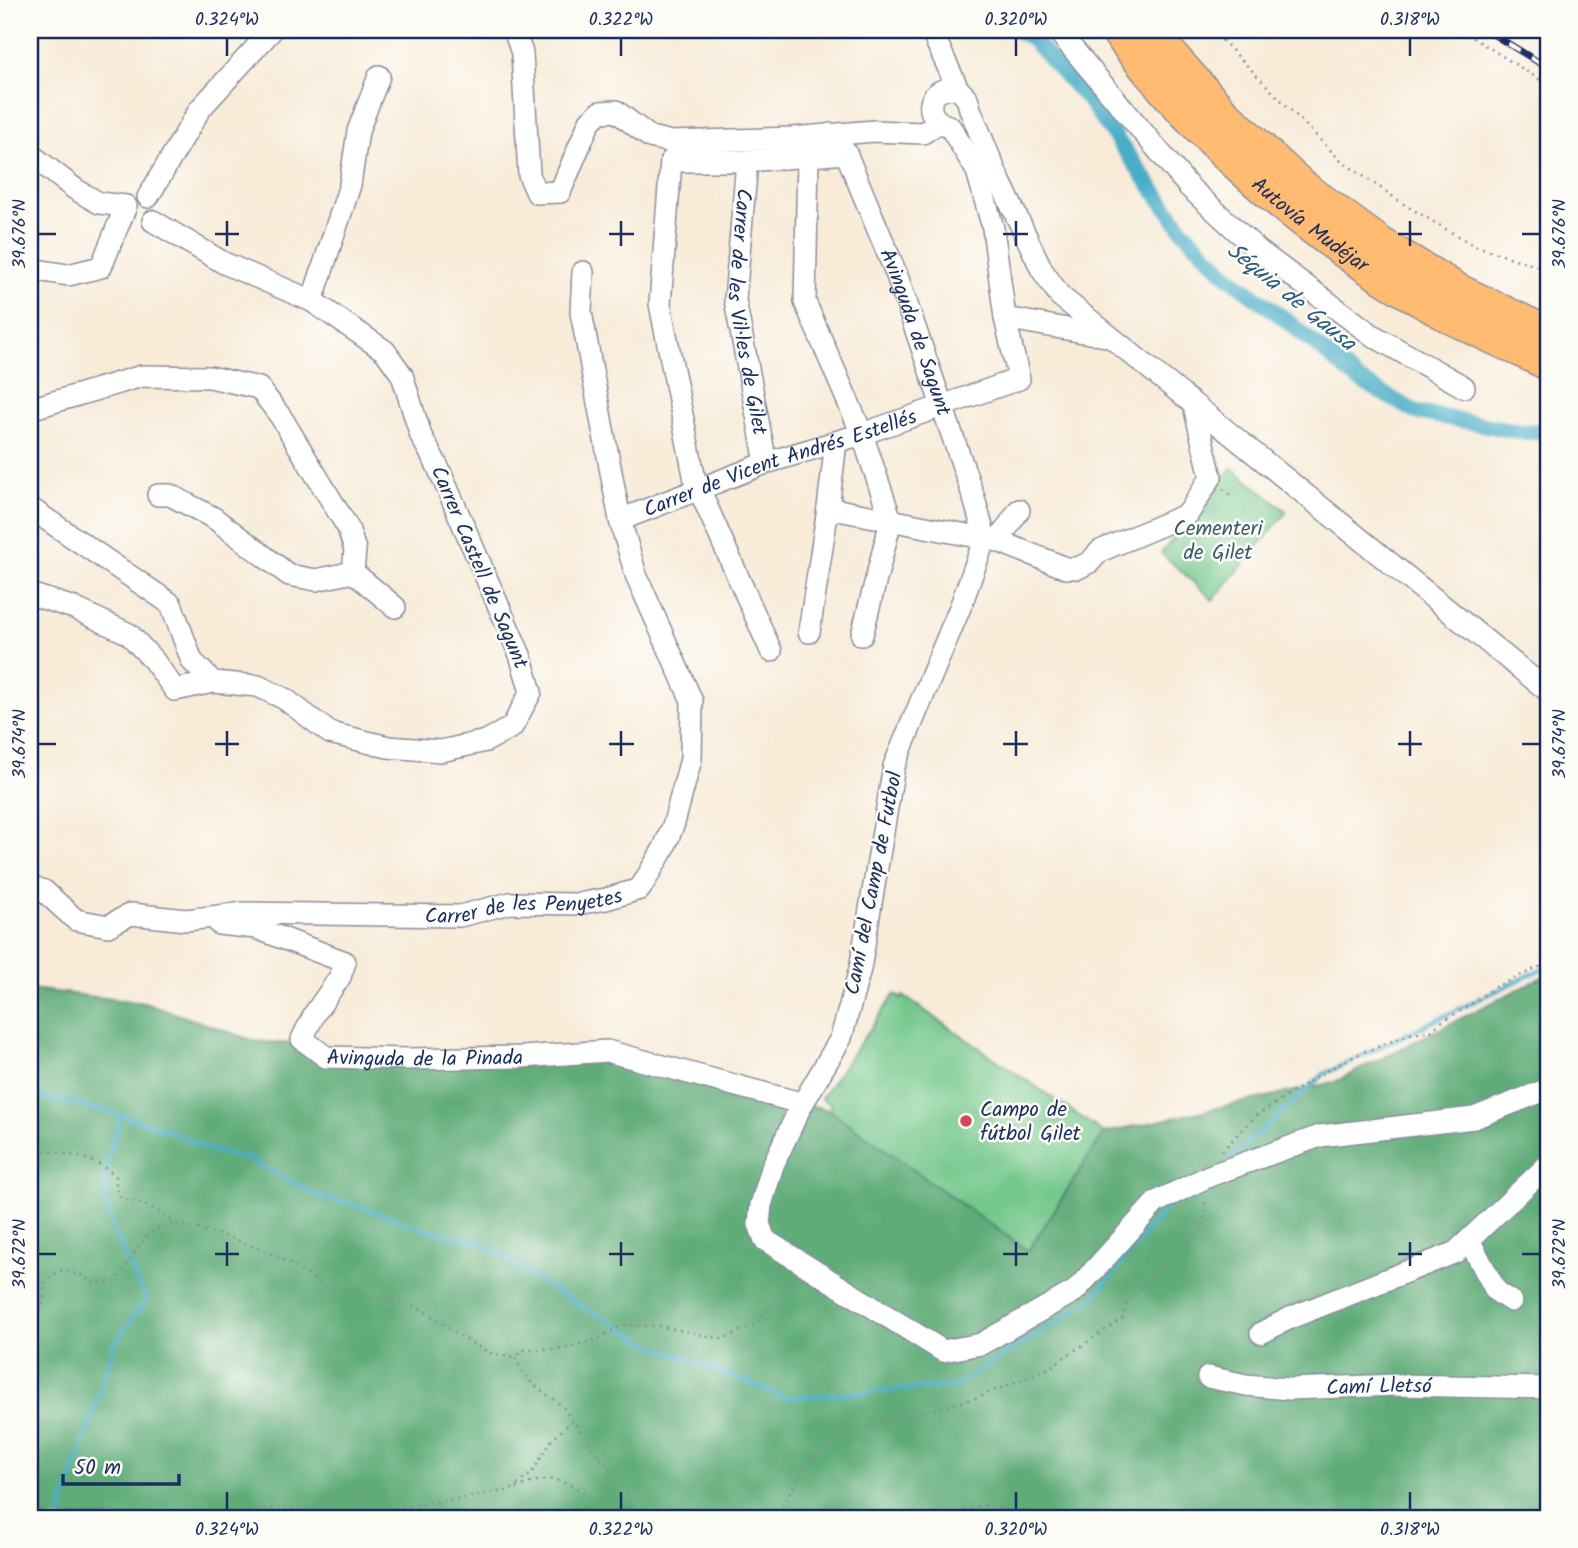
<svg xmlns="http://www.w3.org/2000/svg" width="1578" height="1548" viewBox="0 0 1578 1548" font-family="Kalam,sans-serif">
	<rect width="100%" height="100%" fill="#fdfcf7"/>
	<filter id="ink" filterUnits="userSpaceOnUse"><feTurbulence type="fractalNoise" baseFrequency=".0143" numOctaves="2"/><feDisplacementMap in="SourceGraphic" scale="14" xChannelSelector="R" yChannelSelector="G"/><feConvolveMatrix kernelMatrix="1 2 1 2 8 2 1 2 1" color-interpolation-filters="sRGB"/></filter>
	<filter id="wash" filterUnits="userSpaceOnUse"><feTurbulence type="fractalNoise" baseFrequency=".00686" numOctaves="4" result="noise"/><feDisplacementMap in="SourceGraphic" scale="28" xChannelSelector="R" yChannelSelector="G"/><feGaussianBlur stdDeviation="1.57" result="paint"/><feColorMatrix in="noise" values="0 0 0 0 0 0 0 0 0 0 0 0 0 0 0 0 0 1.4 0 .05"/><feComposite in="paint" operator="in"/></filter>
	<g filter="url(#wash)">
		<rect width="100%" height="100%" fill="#f8ebd8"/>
		<g fill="#74c88c" stroke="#487c75" stroke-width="2">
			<polygon points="1232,468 1287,512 1213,600 1161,553"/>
			<polygon points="895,994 901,999 903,996 1104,1133 1028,1251 829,1110 831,1105 821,1098"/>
		</g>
		<polygon fill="#5fac78" stroke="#3d6e6b" stroke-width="2" points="1548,974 1548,1518 30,1518 30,989 145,1003 255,1041 462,1058 557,1054 746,1089 829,1110 1028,1251 1104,1133 1335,1082"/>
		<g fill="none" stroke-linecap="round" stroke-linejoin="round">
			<g stroke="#49adc8" stroke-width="4.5">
				<polyline points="30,1094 121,1115 165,1129 212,1151 249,1159 317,1196 356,1205 424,1229 482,1243 540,1282 648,1343 786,1398 955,1386 1089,1302 1168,1206"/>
				<polyline points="1230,1159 1324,1074 1548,966"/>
				<path d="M59,1518L115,1343L146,1299C134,1272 118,1245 110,1218C99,1183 110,1148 121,1115"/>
			</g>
			<polyline stroke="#49adc8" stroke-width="16" points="1016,30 1031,38 1090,102 1184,232 1229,277 1286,320 1357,379 1416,412 1522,432 1542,431 1548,427"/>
		</g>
	</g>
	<g filter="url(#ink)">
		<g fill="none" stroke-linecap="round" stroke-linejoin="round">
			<defs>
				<g id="minor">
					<polyline points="514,30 522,53 529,175 537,193 560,192 590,121 600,112 616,111 650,137 671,142 792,138 874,131 923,133 938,123"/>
					<polyline points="931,30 958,89 967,98 970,109 996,173 1042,270 1060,296 1548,691"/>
					<polyline points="1057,30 1189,187 1260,252 1372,335 1464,387"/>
					<path d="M948,126C919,116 929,84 958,89"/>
					<path id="s1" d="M830,134L846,153L896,273L974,498L985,538L961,605L894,766L860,969L841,1038L800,1108L773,1165L761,1205L759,1224L765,1240L943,1351L981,1344L1075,1291L1156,1202L1209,1176L1320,1136L1474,1118L1548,1089"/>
					<polyline points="30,154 75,189 99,203 126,206 101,267 68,275 30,269"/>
					<polyline points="808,157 805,302 862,434 891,520 862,635"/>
					<path id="s2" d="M747,161L735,300L766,463"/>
					<polyline points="148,197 200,109 272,30"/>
					<polyline points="312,301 350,185 358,131 379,76"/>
					<polyline points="1005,318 1106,336"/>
					<polyline points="30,409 142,376 210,377 259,388 281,417 348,528 355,550 353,572 316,580 289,575 214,518 170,495 158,495"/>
					<polyline points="30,508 171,604 192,661 213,682 258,686 285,699 330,733 388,747 441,751 486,741 512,727 531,692 520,655 437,465 421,436 402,375 385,351 312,301 224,263 153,221"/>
					<polyline points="828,508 998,541 1066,568 1078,568 1090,562 1100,551 1188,514 1211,477 1194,406"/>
					<path id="s3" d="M620,520L766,463L862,434L1019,379L1005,318L993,228L977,171L950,127"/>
					<polyline points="998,541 1019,510"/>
					<polyline points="353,572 395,607"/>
					<polyline points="30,594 74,608 129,634 154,661 175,690 213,682"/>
					<polyline points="809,632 828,508 836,442"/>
					<polyline points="771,651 695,480 660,304 671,161 747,161 846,153"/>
					<path id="s4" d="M30,886L44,891L76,920L108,926L131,914L186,920L244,913L460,916L510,903L577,904L606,899L640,889L664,848L674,823L691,759L692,701L636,575L620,520L581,312L583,272"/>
					<path id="s5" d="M219,924L256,928L345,962L340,977L315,1013L302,1039L326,1057L408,1059L522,1057L607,1051L793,1101L800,1108"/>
					<polyline points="1469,1240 1496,1291 1511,1301"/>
					<polyline points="1261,1333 1290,1318 1456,1252 1548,1165"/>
					<path id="s6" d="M1208,1377L1246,1385L1289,1389L1397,1385L1548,1388"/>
				</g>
				<g id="highway">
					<path id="s7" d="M1116,30C1203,147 1323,250 1452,318C1484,334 1516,348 1548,364"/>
					<polyline points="1149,30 1222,112 1301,185 1380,243 1460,291 1548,333"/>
				</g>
			</defs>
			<use href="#minor" stroke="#8a8d9b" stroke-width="24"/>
			<use href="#highway" stroke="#8a8d9b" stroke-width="35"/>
			<g stroke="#8a8d9b" stroke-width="2.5" stroke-dasharray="2 5" stroke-linecap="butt">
				<polyline points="1212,30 1340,160 1405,205 1473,245 1548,270"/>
				<polyline points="1461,30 1548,85"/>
				<polyline points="1223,489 1233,498"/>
				<path d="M30,1148C59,1153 95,1155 116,1177V1187L121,1198L151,1207L175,1222"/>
				<polyline points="1222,1151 1254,1117 1324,1072 1359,1054 1410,1034 1431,1031 1441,1022 1462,1010 1495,987 1548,963"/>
				<path d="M30,1321C44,1312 44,1298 45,1282L60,1270L78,1274L94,1282H115L148,1234L160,1227L176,1223L232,1238L279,1257L328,1288L405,1303L424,1311L471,1343L490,1353L515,1357"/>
				<path d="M516,1488C528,1484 540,1478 553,1480C575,1483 608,1509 631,1518"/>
				<polyline points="230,1518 264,1508 306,1509 344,1499 376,1508 412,1506 511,1490 532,1473 551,1441 573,1420"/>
				<polyline points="640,1518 624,1488 597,1455 562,1406 533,1384 523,1373 515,1357 524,1350 566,1348 596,1340 622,1325 659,1326 723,1339 757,1323 792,1279"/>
				<polyline points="776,1518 790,1492 812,1459 839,1437 881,1422 977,1398 1047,1369 1123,1318 1126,1306 1147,1281 1202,1228 1206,1198"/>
				<path d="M944,1518C974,1506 990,1498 1019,1518"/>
			</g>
			<use href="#minor" stroke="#fff" stroke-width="21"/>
			<use href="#highway" stroke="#ffbb71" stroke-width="32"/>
			<defs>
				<polyline id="rail" points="1486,30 1548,68"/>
			</defs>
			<use href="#rail" stroke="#1b2f5e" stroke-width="7"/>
			<use href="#rail" stroke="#fdfcf7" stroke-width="4.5" stroke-dasharray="13" stroke-linecap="butt"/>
		</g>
	</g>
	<path fill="none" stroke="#1b2f5e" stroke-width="2.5" d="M227,38V56M621,38V56M1016,38V56M1410,38V56M227,221V246M621,221V246M1016,221V246M1410,221V246M38,234H56M215,234H239M609,234H634M1003,234H1028M1398,234H1422M1522,234H1540M227,731V756M621,731V756M1016,731V756M1410,731V756M38,744H56M215,744H239M609,744H634M1003,744H1028M1398,744H1422M1522,744H1540M227,1242V1266M621,1242V1266M1016,1242V1266M1410,1242V1266M38,1254H56M215,1254H239M609,1254H634M1003,1254H1028M1398,1254H1422M1522,1254H1540M227,1492V1510M621,1492V1510M1016,1492V1510M1410,1492V1510"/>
	<circle fill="#d1495b" stroke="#fdfcf7" stroke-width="2.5" cx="966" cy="1121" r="7"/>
	<g text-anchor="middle" stroke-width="5" stroke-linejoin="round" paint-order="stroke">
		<g font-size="21" fill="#1b2f5e" stroke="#fdfcf7">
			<text dy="7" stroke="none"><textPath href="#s7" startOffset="276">Autovía Mudéjar</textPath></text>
			<text dy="7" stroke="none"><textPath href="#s2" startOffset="152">Carrer de les Vil·les de Gilet</textPath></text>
			<text dy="7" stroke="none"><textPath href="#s1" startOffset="217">Avinguda de Sagunt</textPath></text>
			<text dy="7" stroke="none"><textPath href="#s3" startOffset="170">Carrer de Vicent Andrés Estellés</textPath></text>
			<text transform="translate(480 567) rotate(67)" y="7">Carrer Castell de Sagunt</text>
			<text transform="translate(873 883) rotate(-79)" y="7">Camí del Camp de Futbol</text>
			<text dy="7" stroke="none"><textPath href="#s4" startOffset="511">Carrer de les Penyetes</textPath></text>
			<text dy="7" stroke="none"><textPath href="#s5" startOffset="350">Avinguda de la Pinada</textPath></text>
			<text dy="7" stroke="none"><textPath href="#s6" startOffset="172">Camí Lletsó</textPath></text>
		</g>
		<g font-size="21" fill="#365d6c" stroke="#fdfcf7">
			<text x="1218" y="535">Cementeri<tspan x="1218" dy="24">de Gilet</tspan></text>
		</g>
		<g font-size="21" fill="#1b2f5e" stroke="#fdfcf7" text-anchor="start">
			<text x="980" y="1116">Campo de<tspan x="980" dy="24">fútbol Gilet</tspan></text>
		</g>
		<g font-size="23" font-style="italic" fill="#2b5b83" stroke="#fdfcf7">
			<text transform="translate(1292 296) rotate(39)" y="8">Séquia de Gausa</text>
		</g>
	</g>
	<rect width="1578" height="1548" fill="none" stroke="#fdfcf7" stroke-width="77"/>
	<path d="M63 1474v10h116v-10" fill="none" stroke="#1b2f5e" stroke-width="3.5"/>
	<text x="74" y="1474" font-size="21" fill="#1b2f5e" stroke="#fdfcf7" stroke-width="5" paint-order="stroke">50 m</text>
	<rect x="38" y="38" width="1502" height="1472" fill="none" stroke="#1b2f5e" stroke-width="2.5"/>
	<g font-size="18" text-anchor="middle" fill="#1b2f5e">
		<text x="227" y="25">0.324°W</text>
		<text x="621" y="25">0.322°W</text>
		<text x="1016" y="25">0.320°W</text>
		<text x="1410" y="25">0.318°W</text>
		<text transform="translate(19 234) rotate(-90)" y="6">39.676°N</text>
		<text transform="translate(1559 234) rotate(-90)" y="6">39.676°N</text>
		<text transform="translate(19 744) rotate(-90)" y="6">39.674°N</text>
		<text transform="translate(1559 744) rotate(-90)" y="6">39.674°N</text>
		<text transform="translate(19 1254) rotate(-90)" y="6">39.672°N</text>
		<text transform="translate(1559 1254) rotate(-90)" y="6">39.672°N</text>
		<text x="227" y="1535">0.324°W</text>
		<text x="621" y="1535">0.322°W</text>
		<text x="1016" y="1535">0.320°W</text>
		<text x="1410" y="1535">0.318°W</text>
	</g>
</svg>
